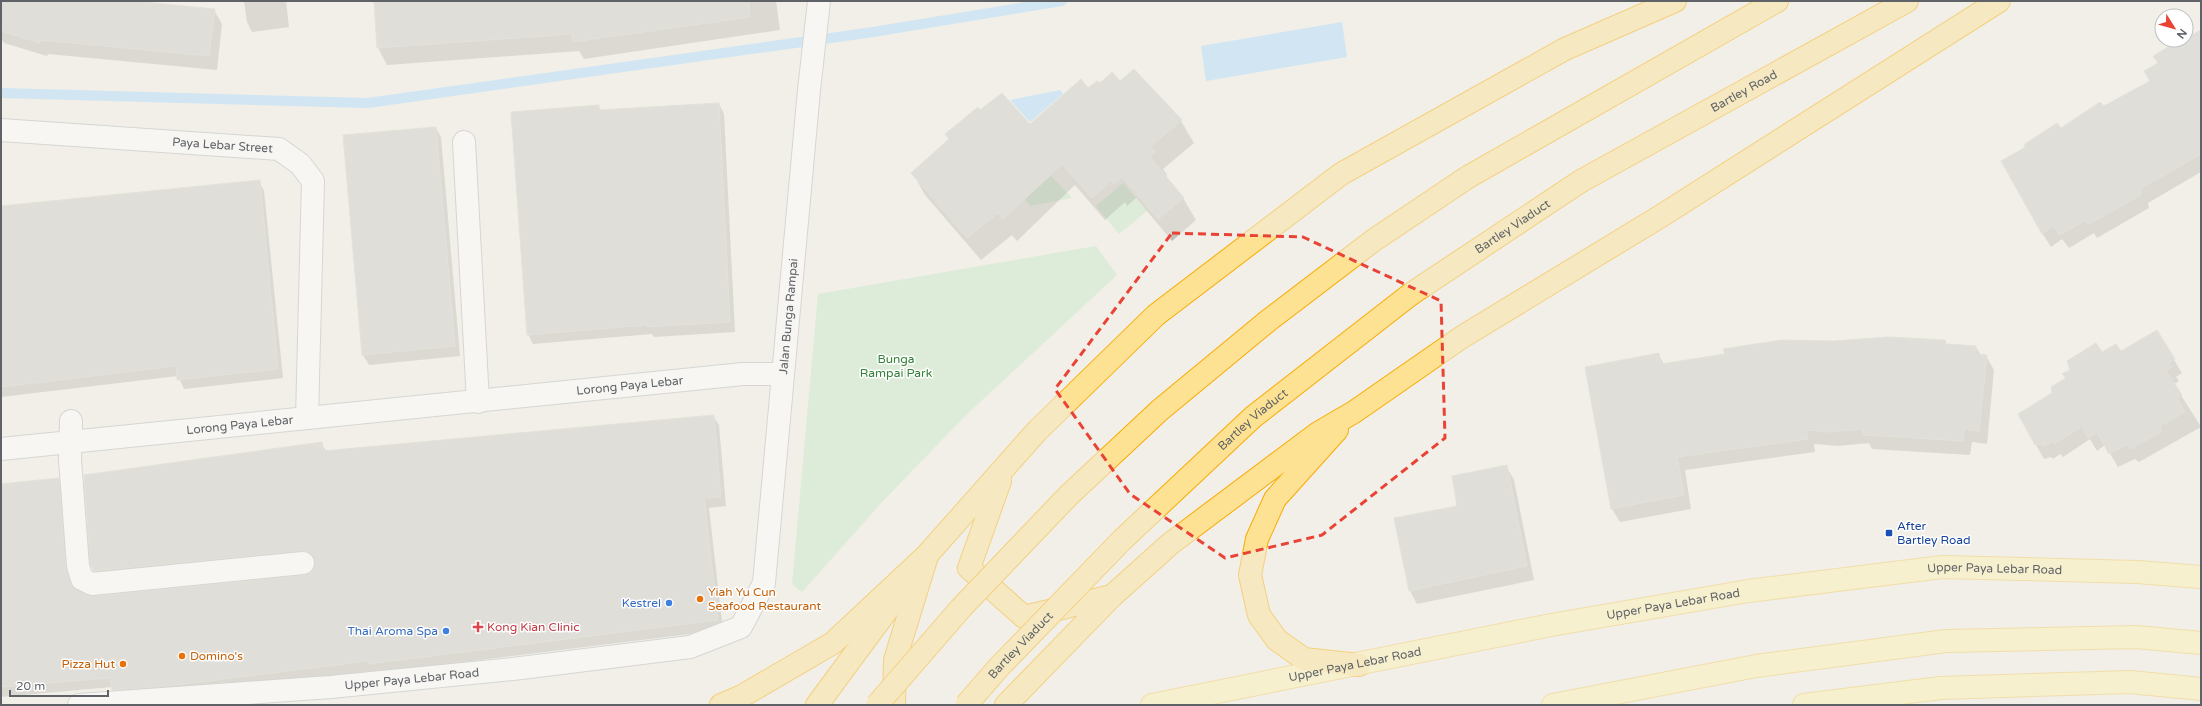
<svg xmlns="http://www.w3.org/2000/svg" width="2202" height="706" viewBox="0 0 2202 706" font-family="'Varela Round',sans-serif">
	<rect width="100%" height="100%" fill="#f1efe8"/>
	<g fill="#c5e8c5">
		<polygon points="1051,176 1072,198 1030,206 1025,199"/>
		<polygon points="1123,183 1147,211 1119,234 1096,206"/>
		<polygon points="1096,246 1117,275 966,415 882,502 802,592 792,584 818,294"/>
	</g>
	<g fill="#aadaff">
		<polygon points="1342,22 1347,57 1206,81 1201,46"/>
		<polygon points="1060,90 1063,94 1030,122 1010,100"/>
	</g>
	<g fill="#0003">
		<polygon points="4,1 123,1 214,10 222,24 217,70 48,54 47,56 4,43 1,38 1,11"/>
		<polygon points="244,1 286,1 289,27 252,32 247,22"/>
		<polygon points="375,1 776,1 780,30 584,59 579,51 387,65 378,48"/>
		<polygon points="2201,31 2201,172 2148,203 2149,208 2097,238 2094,233 2069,248 2062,239 2051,247 2034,220 2061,129 2151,82 2159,64 2184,40"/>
		<polygon points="1134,71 1181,121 1194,143 1163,169 1167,175 1165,177 1183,198 1196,220 1172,241 1136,198 1127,206 1125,202 1105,220 1075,185 1017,241 1012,235 981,260 925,195 913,173 980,112 1030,126 1088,90 1100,84 1120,83"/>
		<polygon points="719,104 724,114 735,332 654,337 652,334 533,344 528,334 598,106 601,111"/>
		<polygon points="436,128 441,137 460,356 369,365 363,355 344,136"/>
		<polygon points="259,181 264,191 283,378 184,389 178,376 1,397 1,207"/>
		<polygon points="2157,332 2182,373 2176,377 2179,381 2174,384 2201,427 2139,462 2135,459 2118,467 2105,445 2097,451 2090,439 2063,457 2060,454 2053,459 2051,457 2044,459 2036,445 2053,394 2066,379 2064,374 2101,354 2121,352"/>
		<polygon points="1946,345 1976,347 1981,356 1986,356 1994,370 1987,444 1972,442 1970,455 1872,449 1869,443 1838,446 1814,444 1815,452 1685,470 1691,509 1620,522 1612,509 1658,354 1664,364"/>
		<polygon points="713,416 719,425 726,506 709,508 723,630 375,673 374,671 166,696 118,699 112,687 1,697 1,485 58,479 64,489 71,580 75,590 86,596 93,597 304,576 311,574 316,563 308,560 101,580 91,563 321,443 326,451"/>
		<polygon points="1506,466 1514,480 1534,580 1417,604 1410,591 1458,507"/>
	</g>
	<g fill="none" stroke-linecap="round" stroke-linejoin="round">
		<polyline stroke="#aadaff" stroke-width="10" points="1,93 368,103 873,32 1062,1"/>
	</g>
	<g fill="#cccac5" stroke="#d6d1c6">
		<polygon points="1,1 133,1 215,9 209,56 40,40 40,43 1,31"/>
		<polygon points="374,1 749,1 750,17 573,42 572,34 377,48"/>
		<polygon points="2201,30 2201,154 2140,189 2142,194 2088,225 2086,220 2060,235 2053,226 2042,234 2001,161 2024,148 2025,144 2057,123 2061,128 2100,102 2104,106 2150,81 2144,71 2158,63 2153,56 2180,40 2186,40 2186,38"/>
		<polygon points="1134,69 1182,120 1150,147 1155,152 1150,157 1184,198 1158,219 1122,177 1114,184 1111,181 1092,198 1062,164 1003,219 998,213 967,238 911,173 949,139 945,134 978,107 980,110 1002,93 1030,124 1081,79 1088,88 1097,81 1100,83 1112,72 1120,81"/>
		<polygon points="719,103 730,322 647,327 647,325 527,335 511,112 599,105 599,110"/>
		<polygon points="436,127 455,346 362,355 343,135"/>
		<polygon points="260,180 278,369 177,380 176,366 1,387 1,206"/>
		<polygon points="2157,330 2175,359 2169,363 2172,367 2166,371 2182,395 2177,398 2185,412 2160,426 2161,432 2130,449 2126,445 2109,454 2097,432 2088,438 2082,426 2054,444 2052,441 2044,446 2042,444 2035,445 2018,414 2052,393 2051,387 2066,378 2062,374 2070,370 2067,361 2096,343 2102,352 2116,344 2121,351"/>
		<polygon points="1888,337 1945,340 1946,344 1976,346 1976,354 1987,355 1979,431 1965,429 1963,441 1863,435 1863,429 1830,432 1806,430 1808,439 1677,457 1684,495 1611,509 1585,367 1659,353 1661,364 1725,354 1723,349 1782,340 1834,341"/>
		<polygon points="714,415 721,497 704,498 718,620 369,664 368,661 160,687 112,690 110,678 1,687 1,484 59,478 66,570 73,587 86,595 93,596 304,575 311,573 315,562 313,555 308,552 302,551 94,571 90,564 84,475 322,442 323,451"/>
		<polygon points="1507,465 1527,566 1409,591 1394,518 1457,506 1452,476"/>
	</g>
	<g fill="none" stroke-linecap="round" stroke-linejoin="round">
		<defs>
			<g id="street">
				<path id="s1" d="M1,130L279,149L300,164L313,181L307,418"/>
				<polyline points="464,142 478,402"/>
				<polyline points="71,421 70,460 78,566 82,579 92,584 303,563"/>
				<path id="s2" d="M1,449L743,374H783"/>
				<path id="s3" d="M79,705L331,687L513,669L690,647L741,627L764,583L809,90L819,1"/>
			</g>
			<g id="primary">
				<path id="s4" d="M1152,705L1551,625L1748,591L1942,567L2137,572L2201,577"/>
				<polyline points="1553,705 1756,666 1946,641 2136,637 2201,643"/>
				<polyline points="1804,705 1941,688 2130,682 2201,689"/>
			</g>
			<g id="highway">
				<polyline points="1468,177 1777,1"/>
				<path id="s5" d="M1581,181L1907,1"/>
				<polyline points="1337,430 1275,499 1257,539 1250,575 1259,615 1277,640 1304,659 1359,665"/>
				<polyline points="1000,481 969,568 1024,617 1112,596"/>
				<polyline points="721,705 742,696 833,643 927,555 1037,431 1156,315 1341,174 1565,49 1675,1"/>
				<polyline points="817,705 896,598"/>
				<polyline points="894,705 895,660 927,556"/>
				<polyline points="1006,705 1112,596 1170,544 1318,433 1354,412 1462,337 1661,216 1999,1"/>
			</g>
		</defs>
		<use href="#street" stroke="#b5b8bc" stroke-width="24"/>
		<use href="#primary" stroke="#f2c960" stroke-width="24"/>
		<use href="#highway" stroke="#f9ab00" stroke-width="24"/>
		<use href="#street" stroke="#fff" stroke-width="22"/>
		<use href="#primary" stroke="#fff2af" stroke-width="22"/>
		<use href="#highway" stroke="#fde293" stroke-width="22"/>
		<defs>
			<g id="highway-bridge">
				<polyline points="877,705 961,608 1069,495 1160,410 1269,320 1374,240 1468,177"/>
				<path id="s6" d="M966,705L999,667L1122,540L1253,417L1411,294L1581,181"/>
			</g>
		</defs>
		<use href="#highway-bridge" stroke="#f9ab00" stroke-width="24" stroke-linecap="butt"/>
		<use href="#highway-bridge" stroke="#fde293" stroke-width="22"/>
	</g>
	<path d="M0 0H2202V706H0ZM1172,233L1303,237L1441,301L1445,438L1322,535L1225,558L1130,494L1055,389Z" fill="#f1efe8" fill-opacity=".55" fill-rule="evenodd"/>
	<path fill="none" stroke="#ea4335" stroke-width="3" stroke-dasharray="8 5" stroke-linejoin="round" d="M1172,233L1303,237L1441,301L1445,438L1322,535L1225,558L1130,494L1055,389Z"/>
	<rect fill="#1a4fb4" stroke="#fff" stroke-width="1.5" x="1885" y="529" width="8" height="8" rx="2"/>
	<g fill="#e8710a" stroke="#fff" stroke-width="1.5">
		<circle cx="700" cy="599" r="4"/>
		<circle cx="182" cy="656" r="4"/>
		<circle cx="123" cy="664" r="4"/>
	</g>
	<g fill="#3f7fe0" stroke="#fff" stroke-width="1.5">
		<circle cx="669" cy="603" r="4"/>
		<circle cx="446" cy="631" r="4"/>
	</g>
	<path fill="#e0444e" stroke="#fff" stroke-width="1.5" d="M476 621h4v4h4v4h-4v4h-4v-4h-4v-4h4z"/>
	<g text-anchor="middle" stroke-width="3" stroke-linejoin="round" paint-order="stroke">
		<g font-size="12" fill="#5f6368" stroke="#fff">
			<text dy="4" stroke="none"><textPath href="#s5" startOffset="186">Bartley Road</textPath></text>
			<text dy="4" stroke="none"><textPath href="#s1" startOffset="222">Paya Lebar Street</textPath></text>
			<text dy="4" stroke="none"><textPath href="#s6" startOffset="729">Bartley Viaduct</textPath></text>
			<text dy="4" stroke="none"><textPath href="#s3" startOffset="986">Jalan Bunga Rampai</textPath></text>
			<text dy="4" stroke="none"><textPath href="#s2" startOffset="632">Lorong Paya Lebar</textPath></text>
			<text dy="4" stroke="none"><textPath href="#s6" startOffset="405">Bartley Viaduct</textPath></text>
			<text dy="4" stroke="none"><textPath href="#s2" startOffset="240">Lorong Paya Lebar</textPath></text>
			<text dy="4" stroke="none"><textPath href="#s4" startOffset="855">Upper Paya Lebar Road</textPath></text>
			<text dy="4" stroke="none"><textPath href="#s4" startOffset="531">Upper Paya Lebar Road</textPath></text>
			<text dy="4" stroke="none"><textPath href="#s6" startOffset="81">Bartley Viaduct</textPath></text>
			<text dy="4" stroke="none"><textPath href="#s4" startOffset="207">Upper Paya Lebar Road</textPath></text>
			<text dy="4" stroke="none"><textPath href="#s3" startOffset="334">Upper Paya Lebar Road</textPath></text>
		</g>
		<g font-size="12" fill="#348238" stroke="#fff">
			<text x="896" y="363">Bunga<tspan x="896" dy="14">Rampai Park</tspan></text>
		</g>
		<g font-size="12" fill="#164399" stroke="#fff" text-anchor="start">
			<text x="1897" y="530">After<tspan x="1897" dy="14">Bartley Road</tspan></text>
		</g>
		<g font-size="12" fill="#c56008" stroke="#fff" text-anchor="start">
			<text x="708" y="596">Yiah Yu Cun<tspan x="708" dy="14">Seafood Restaurant</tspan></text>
			<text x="190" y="660">Domino's</text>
			<text x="115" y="668" text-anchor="end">Pizza Hut</text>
		</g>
		<g font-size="12" fill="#366cbe" stroke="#fff" text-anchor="end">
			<text x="661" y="607">Kestrel</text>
			<text x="438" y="635">Thai Aroma Spa</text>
		</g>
		<g font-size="12" fill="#be3a42" stroke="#fff" text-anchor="start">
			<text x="487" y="631">Kong Kian Clinic</text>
		</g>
	</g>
	<rect width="2202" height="706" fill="none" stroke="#5f6368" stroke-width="4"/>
	<g transform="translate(2174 28) rotate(127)"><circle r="19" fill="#ffffff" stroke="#bfc1c3"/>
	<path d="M0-3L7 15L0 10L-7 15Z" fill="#ea4335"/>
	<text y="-6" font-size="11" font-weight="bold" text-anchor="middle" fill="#5f6368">N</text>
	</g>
	<path d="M10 690v6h98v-6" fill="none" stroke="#5f6368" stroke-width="2"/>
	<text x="16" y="690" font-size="12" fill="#5f6368" stroke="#ffffff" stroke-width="3" paint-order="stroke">20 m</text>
</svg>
